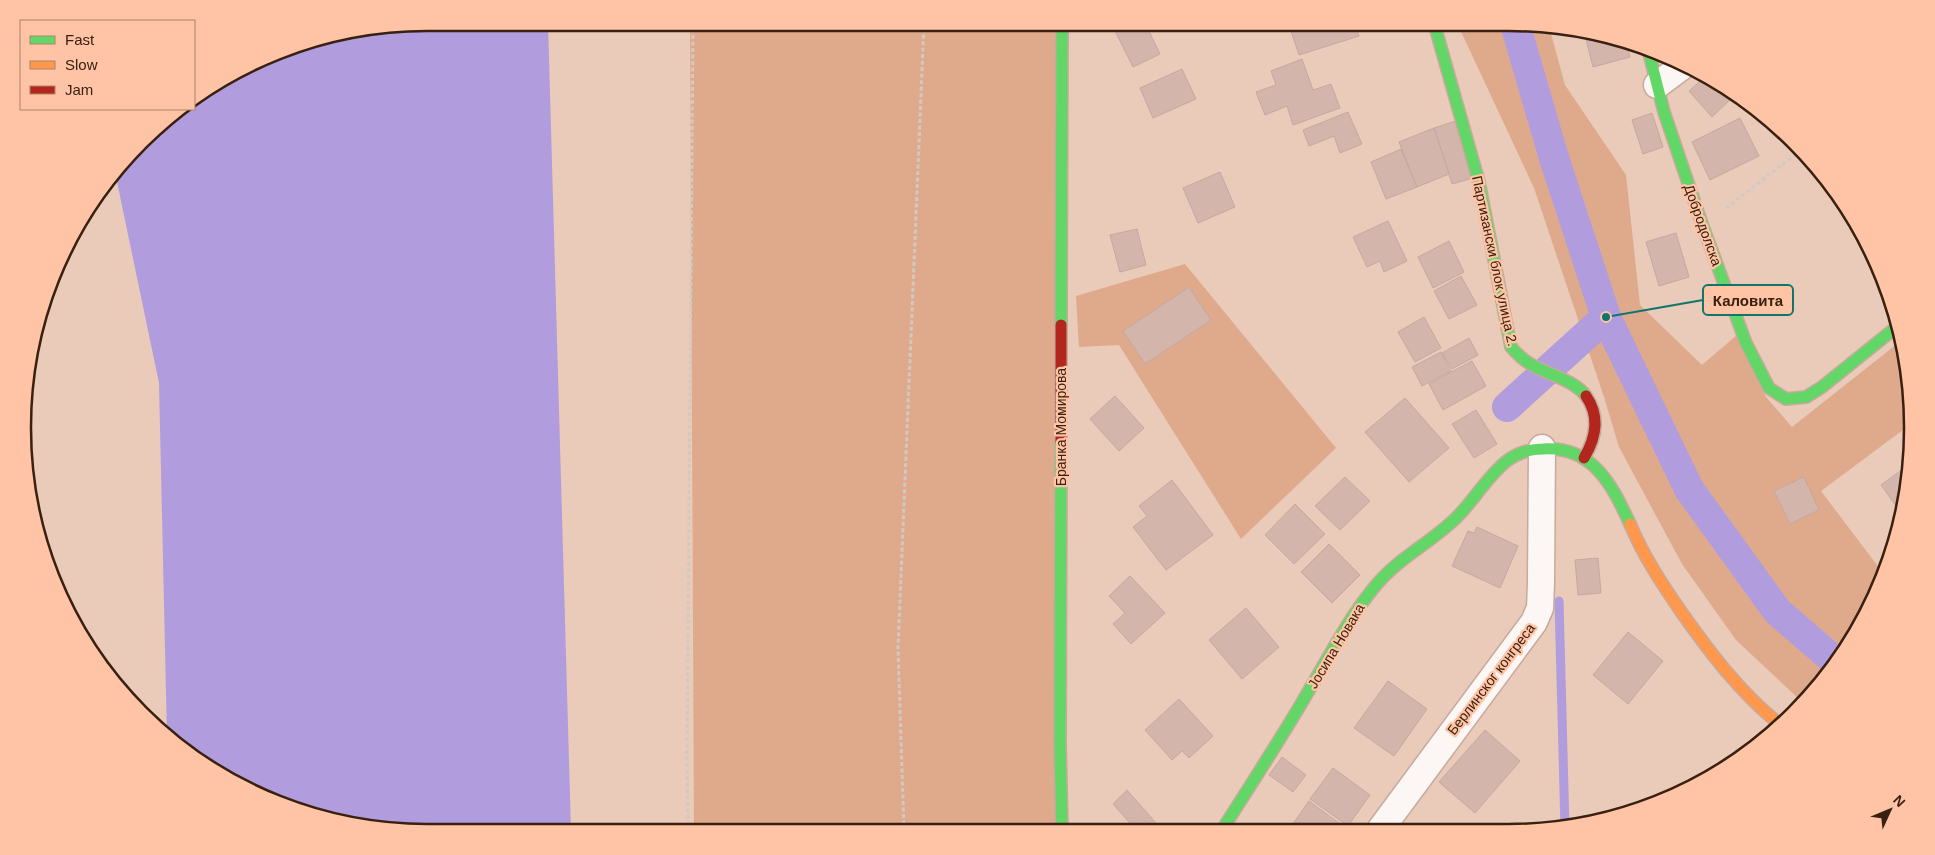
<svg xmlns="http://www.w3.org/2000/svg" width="1935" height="855" viewBox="0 0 1935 855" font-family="Helvetica,sans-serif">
	<rect width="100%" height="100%" fill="#eacab9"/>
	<g fill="#dfaa8c">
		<polygon points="690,23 1061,23 1065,831 694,832"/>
		<polygon points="1457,23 1508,23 1550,30 1565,85 1626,175 1640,305 1702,365 1737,335 1766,397 1792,427 1902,340 1912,401 1911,424 1821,491 1883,573 1844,653 1800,700 1736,640 1682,564 1619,447 1604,397 1534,188"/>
		<polygon points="1185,264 1336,448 1241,539 1119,345 1079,347 1076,296"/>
	</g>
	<polygon fill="#b19cde" points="428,23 548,23 571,832 428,832 297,811 225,778 167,736 159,383 116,177 161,123 180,109 194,109 194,99 225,77 297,44"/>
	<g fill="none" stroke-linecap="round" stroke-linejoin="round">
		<polyline stroke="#b19cde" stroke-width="9" points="1559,601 1565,828"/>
		<g stroke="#b19cde" stroke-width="30">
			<polyline points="1515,24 1554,158 1606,317 1689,489 1777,611 1836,662"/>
			<polyline points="1507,407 1606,317"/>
		</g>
	</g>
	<g fill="#d3b5ac" stroke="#c5a89f">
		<polygon points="1122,23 1145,23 1160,54 1133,67 1113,27"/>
		<polygon points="1295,23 1355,23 1359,36 1299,55 1289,25"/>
		<polygon points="1585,35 1626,42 1630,57 1593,67"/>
		<polygon points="1302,59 1313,90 1331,84 1340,108 1293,125 1287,106 1265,115 1256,92 1276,85 1271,71"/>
		<polygon points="1182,69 1196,99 1153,118 1140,88"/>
		<polygon points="1707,75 1735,95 1712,117 1689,91"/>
		<polygon points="1348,112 1362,144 1340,153 1334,136 1309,146 1303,130"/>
		<polygon points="1652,113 1663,147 1643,154 1632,120"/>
		<polygon points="1740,118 1759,156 1710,180 1692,142"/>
		<polygon points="1456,121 1473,178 1452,184 1434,128"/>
		<polygon points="1434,128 1449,174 1417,187 1399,142"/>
		<polygon points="1401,149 1417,187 1386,199 1371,162"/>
		<polygon points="1220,172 1235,207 1198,223 1183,188"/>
		<polygon points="1388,221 1407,261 1384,272 1380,261 1367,267 1353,237"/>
		<polygon points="1137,229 1146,265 1120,272 1110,235"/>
		<polygon points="1676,233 1689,277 1659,286 1646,242"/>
		<polygon points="1449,241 1464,272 1433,288 1418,257"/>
		<polygon points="1461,276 1477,305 1449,319 1434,291"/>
		<polygon points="1189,287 1211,320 1145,364 1123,331"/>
		<polygon points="1424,317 1441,348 1415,362 1398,332"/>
		<polygon points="1469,338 1478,355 1452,369 1442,353"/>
		<polygon points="1441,352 1451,371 1422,386 1412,367"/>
		<polygon points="1472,361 1486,386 1443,410 1429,384"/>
		<polygon points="1115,396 1144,428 1119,451 1090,419"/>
		<polygon points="1405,398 1449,448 1409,482 1365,432"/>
		<polygon points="1476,410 1497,444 1474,458 1452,424"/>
		<polygon points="1910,464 1909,481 1901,513 1881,485"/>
		<polygon points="1345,477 1370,501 1340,530 1315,506"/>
		<polygon points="1804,477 1819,510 1790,524 1774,491"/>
		<polygon points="1172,480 1213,535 1166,570 1133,527 1147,516 1139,506"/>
		<polygon points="1295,504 1325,534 1294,564 1265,535"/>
		<polygon points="1477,527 1518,546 1500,588 1452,566 1468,531 1474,533"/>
		<polygon points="1329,544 1360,575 1332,603 1301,572"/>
		<polygon points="1598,558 1601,593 1578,595 1575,560"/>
		<polygon points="1130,576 1165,613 1131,644 1113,624 1125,613 1109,596"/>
		<polygon points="1246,608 1279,647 1242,679 1209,640"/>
		<polygon points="1628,632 1663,661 1628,704 1593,675"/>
		<polygon points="1388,681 1427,709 1394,756 1354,728"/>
		<polygon points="1179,699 1213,736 1189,758 1182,751 1172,760 1145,730"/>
		<polygon points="1485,730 1520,761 1475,813 1439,782"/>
		<polygon points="1282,757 1306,775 1293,792 1269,775"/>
		<polygon points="1333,768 1370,795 1348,826 1310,799"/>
		<polygon points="1127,790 1156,823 1148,830 1136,830 1113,804"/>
		<polygon points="1309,801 1347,829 1347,830 1293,830 1290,828"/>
	</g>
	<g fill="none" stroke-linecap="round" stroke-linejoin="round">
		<defs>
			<g id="street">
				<polyline points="1657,85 1684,65"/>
				<polyline points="1380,830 1534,622 1540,608 1541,583 1542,448"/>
			</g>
			<g id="fast">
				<path d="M1434,23L1479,182L1511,347C1517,354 1523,360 1532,365C1549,375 1574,380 1586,396"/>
				<polyline points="1648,49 1664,112 1702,224 1746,343 1769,388 1786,399 1806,397 1822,387 1899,325"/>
				<polyline points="1061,325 1062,23"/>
				<polyline points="1061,442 1060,744 1062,831"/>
				<path d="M1222,830C1251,784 1281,739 1308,692C1330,655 1349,617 1377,584C1399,558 1430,543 1455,519C1474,501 1487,476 1508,460C1518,453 1531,449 1543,449C1593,446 1612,485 1630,524"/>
			</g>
			<path id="slow" d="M1630,524C1644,557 1662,584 1682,613C1711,654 1740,692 1778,723"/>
			<g id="jam">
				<polyline points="1061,442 1061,325"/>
				<path d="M1584,458C1596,438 1600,416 1586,396"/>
			</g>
		</defs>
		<use href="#street" stroke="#c6aa9b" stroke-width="29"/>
		<use href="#fast" stroke="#c6aa9b" stroke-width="14"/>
		<use href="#slow" stroke="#c6aa9b" stroke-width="14"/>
		<use href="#jam" stroke="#c6aa9b" stroke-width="14"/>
		<g stroke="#d3c9c3" stroke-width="3" stroke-dasharray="4 2.5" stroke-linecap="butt">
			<polyline points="1726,208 1800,151"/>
			<polyline points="904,831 898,648 924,23"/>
			<polyline points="688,832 687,761 693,23"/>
		</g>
		<use href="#street" stroke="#fcf7f4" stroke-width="26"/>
		<use href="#fast" stroke="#63d668" stroke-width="11"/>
		<use href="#slow" stroke="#ff974d" stroke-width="11"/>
		<use href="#jam" stroke="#b3261e" stroke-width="11"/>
	</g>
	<g text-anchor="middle" stroke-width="4.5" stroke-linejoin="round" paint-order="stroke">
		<g font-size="14" fill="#3a2010" stroke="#fec4a5">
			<text transform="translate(1703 225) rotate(70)" y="5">Добродолска</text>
			<text transform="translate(1495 261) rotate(78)" y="5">Партизански блок улица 2.</text>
			<text transform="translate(1061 427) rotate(-90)" y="5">Бранка Момирова</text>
			<text transform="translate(1336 646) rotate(-59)" y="5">Јосипа Новака</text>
			<text transform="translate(1491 679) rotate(-53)" y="5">Берлинског конгреса</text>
		</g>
	</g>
	<path d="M0 0H1935V855H0ZM427 31H1508A396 396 0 0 1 1904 427V428A396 396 0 0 1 1508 824H427A396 396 0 0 1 31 428V427A396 396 0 0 1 427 31Z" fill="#fec4a5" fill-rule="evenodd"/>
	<path fill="none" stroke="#3a2010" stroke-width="2.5" d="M427 31H1508A396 396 0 0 1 1904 427V428A396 396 0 0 1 1508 824H427A396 396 0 0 1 31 428V427A396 396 0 0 1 427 31Z"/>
	<path fill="none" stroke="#0f766e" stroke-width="2" d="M1606 317L1703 300"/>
	<circle fill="#0f766e" stroke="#fec4a5" stroke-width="2" cx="1606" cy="317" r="5"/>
	<rect fill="#fec4a5" stroke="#0f766e" stroke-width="2" x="1703" y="285" width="90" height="30" rx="5"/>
	<g font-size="15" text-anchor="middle" font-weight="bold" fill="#3a2010">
		<text x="1748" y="306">Каловита</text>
	</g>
	<rect x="20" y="20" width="175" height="90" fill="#fec4a5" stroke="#b08269"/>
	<rect x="30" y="36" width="25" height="8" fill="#63d668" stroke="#b08269"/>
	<text x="65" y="45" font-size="15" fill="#3a2010">Fast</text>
	<rect x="30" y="61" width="25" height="8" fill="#ff974d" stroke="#b08269"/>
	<text x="65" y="70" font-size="15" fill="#3a2010">Slow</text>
	<rect x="30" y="86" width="25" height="8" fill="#b3261e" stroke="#b08269"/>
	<text x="65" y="95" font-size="15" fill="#3a2010">Jam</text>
	<g transform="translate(1890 810) rotate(46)" stroke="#fec4a5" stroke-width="4" paint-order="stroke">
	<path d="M0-4L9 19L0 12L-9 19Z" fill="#3a2010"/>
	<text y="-8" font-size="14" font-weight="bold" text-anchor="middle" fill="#3a2010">N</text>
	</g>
</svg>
